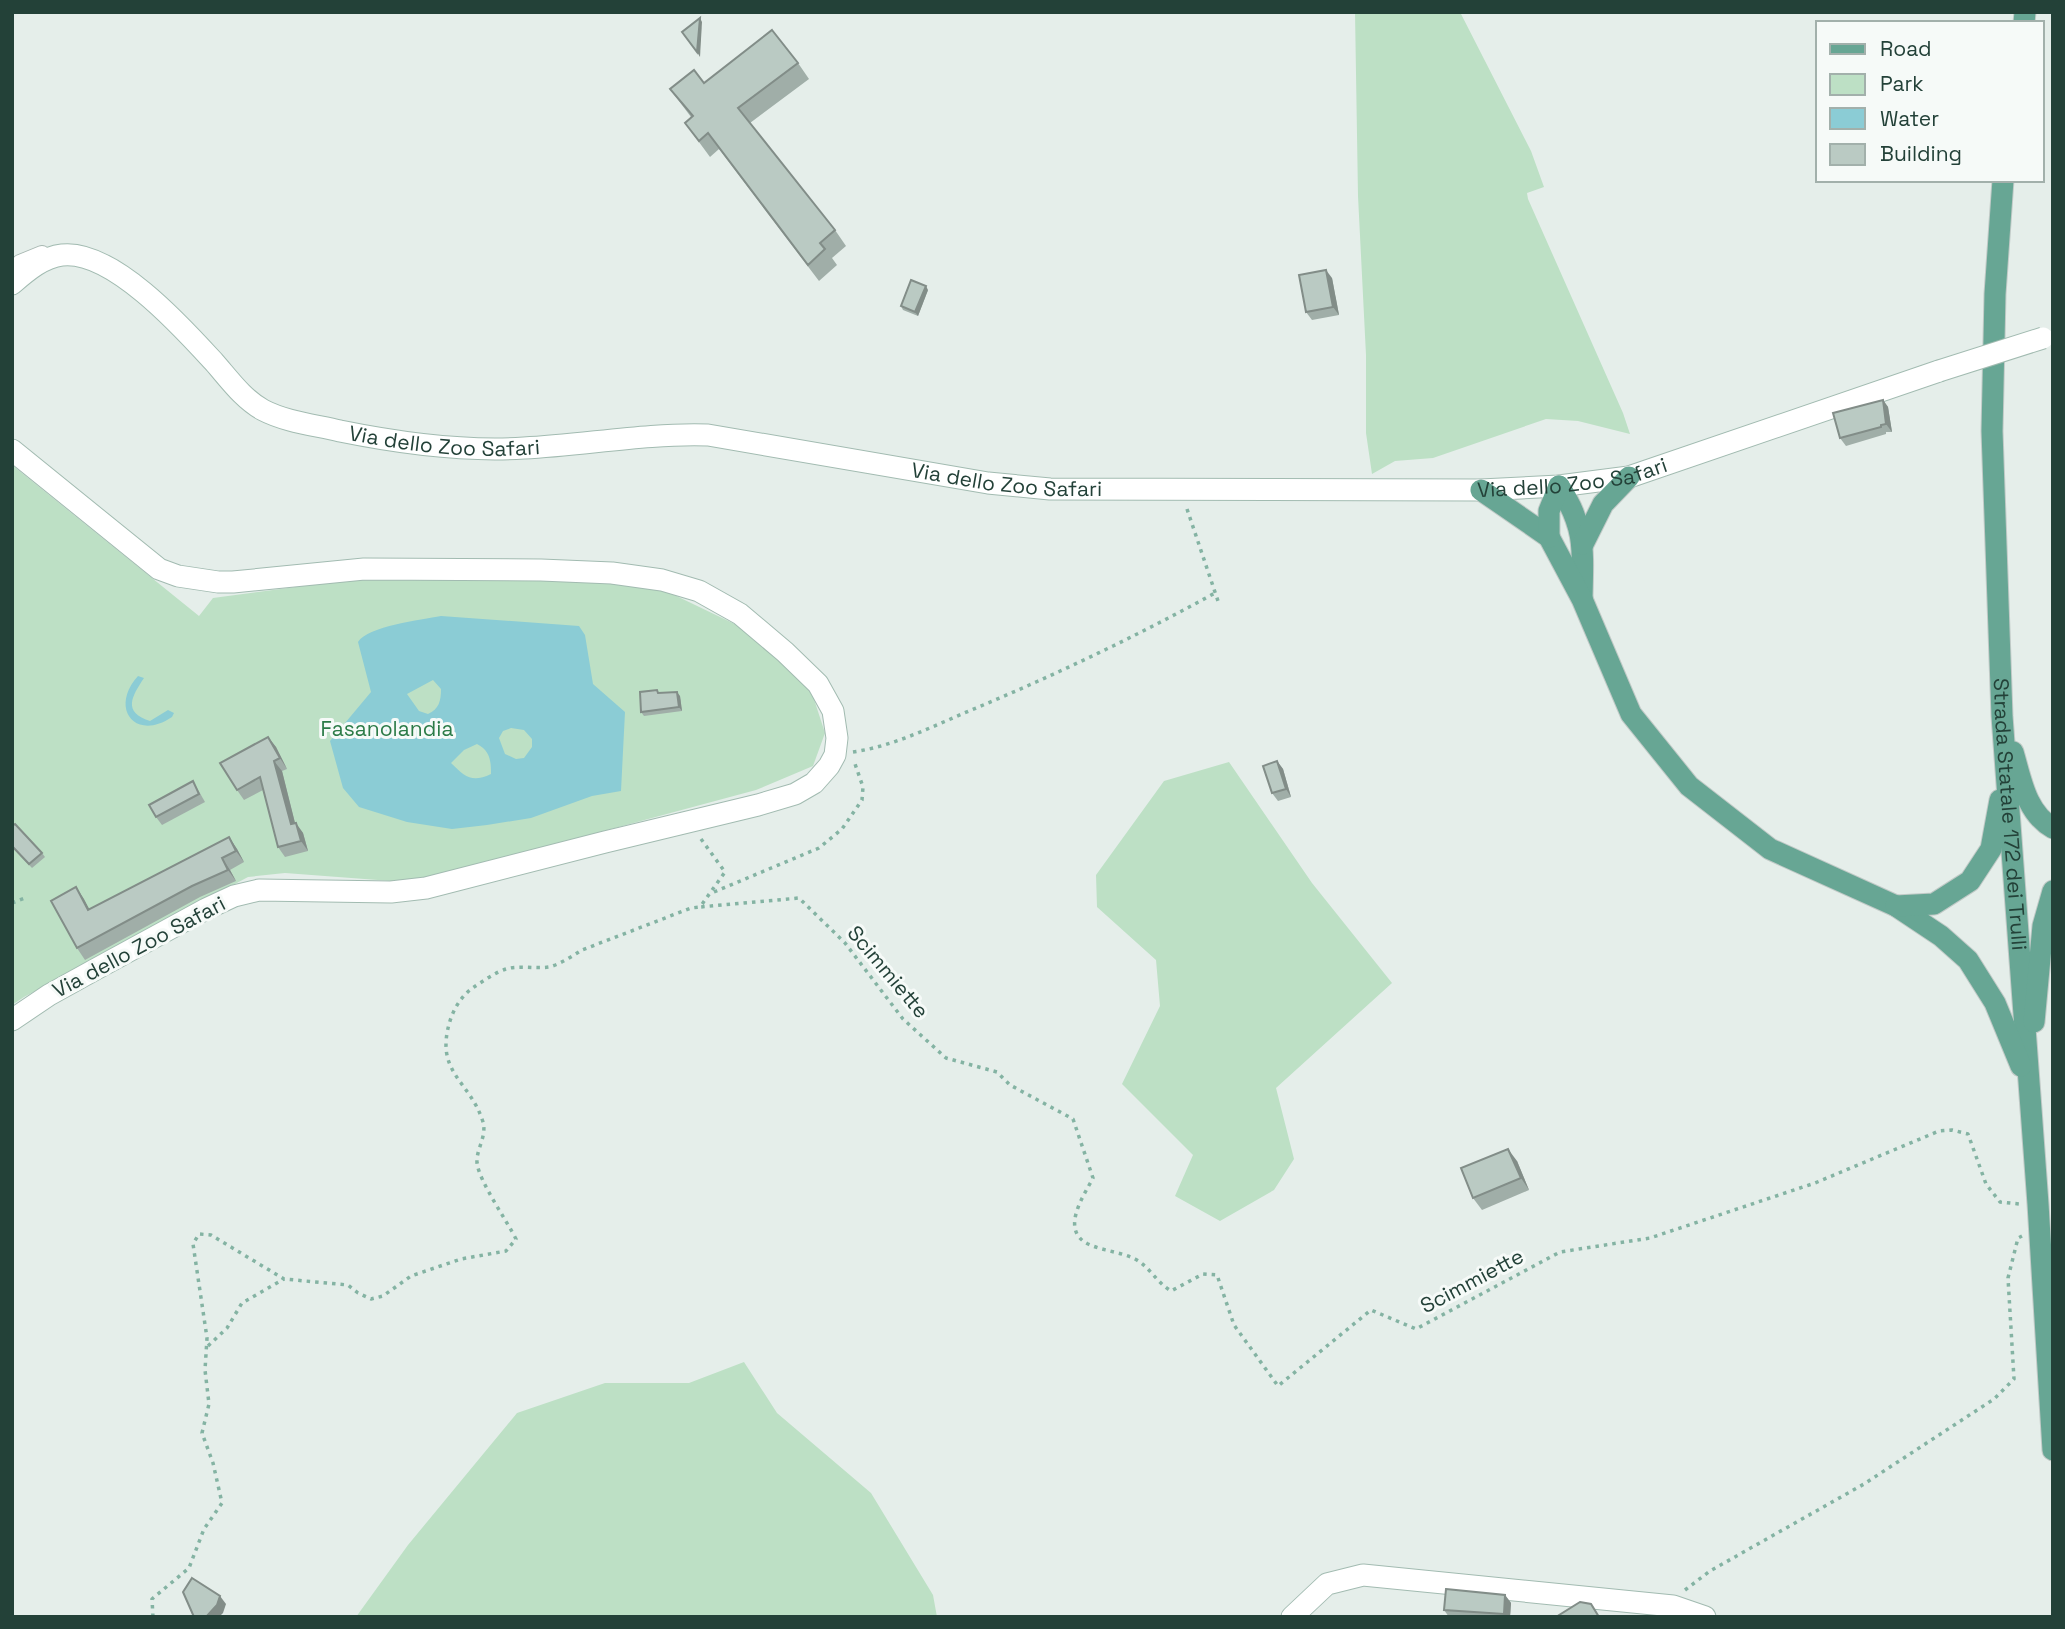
<svg xmlns="http://www.w3.org/2000/svg" width="2065" height="1629" viewBox="0 0 2065 1629" font-family="'Space Grotesk',sans-serif">
	<rect width="100%" height="100%" fill="#e5eeea"/>
	<g fill="#bde0c5">
		<polygon points="1355,12 1460,12 1531,151 1544,187 1527,193 1528,199 1623,413 1630,434 1578,421 1546,419 1433,458 1395,461 1372,474 1366,433 1366,355 1358,196"/>
		<polygon points="12,465 199,616 213,598 371,577 585,580 666,591 743,628 811,690 825,733 813,766 756,790 422,880 391,881 285,873 248,877 24,997 12,1005"/>
		<polygon points="1229,762 1312,883 1392,983 1276,1088 1294,1159 1274,1190 1220,1221 1175,1196 1193,1155 1122,1084 1160,1006 1156,960 1097,907 1096,875 1164,781"/>
		<polygon points="744,1362 777,1413 871,1493 933,1595 937,1617 356,1617 408,1545 517,1413 605,1383 689,1383"/>
	</g>
	<g fill="#8bccd5" fill-rule="evenodd">
		<path d="M441,616L579,626L585,635L593,684L625,712L621,791L592,796L531,818L487,825L452,829L407,822L359,807L343,788L330,741L371,692L358,642C368,626 421,620 441,616ZM433,680L441,689C441,701 439,709 428,714L419,711L407,694ZM511,728L524,730L532,739V747L524,758L516,759L505,754L499,738L503,731ZM477,744C490,751 491,760 491,774C472,783 465,777 451,763L464,750Z"/>
		<path d="M138,676L144,678C132,696 122,712 150,721L168,710L174,713L172,717C135,742 109,708 138,676Z"/>
	</g>
	<g fill="none" stroke-linecap="round" stroke-linejoin="round">
		<defs>
			<polyline id="street" points="12,270 20,263 42,254"/>
			<g id="secondary">
				<path id="s1" d="M12,284C26,272 43,257 62,255C112,249 183,328 214,362C229,379 243,399 263,410C286,422 315,425 340,431C399,443 463,452 524,448C585,445 646,433 708,435L988,483L1050,489L1481,490L1559,486L1629,477L1939,371"/>
				<polyline points="12,450 159,569 178,576 218,582 233,582 364,569 541,570 612,573 662,580 699,591 740,614 785,652 818,684 833,711 837,738 835,755 829,766 814,783 795,794 758,805 605,842 426,888 391,892 259,890 234,896 206,909 96,969 49,995 12,1020"/>
				<polyline points="1292,1617 1327,1584 1363,1575 1673,1606 1705,1617"/>
			</g>
			<g id="primary">
				<polyline points="2024,23 2025,12"/>
				<path id="s2" d="M2003,180L1995,294L1992,431L2002,716L2038,1204L2053,1450"/>
				<path d="M1559,486C1586,528 1583,550 1582,598"/>
				<polyline points="1481,490 1549,537 1582,599 1631,714 1689,786 1770,849 1896,906 1941,936 1968,960 1995,1003 2021,1066"/>
				<polyline points="1549,537 1549,511 1559,486"/>
				<polyline points="1583,544 1603,504 1629,477"/>
				<path d="M2013,752C2021,779 2026,813 2053,828"/>
				<polyline points="1896,906 1934,904 1970,881 1991,849 2000,800"/>
				<polyline points="2034,1022 2043,926 2053,891"/>
			</g>
		</defs>
		<use href="#street" stroke="#a7b7b1" stroke-width="18"/>
		<use href="#secondary" stroke="#a2bbb1" stroke-width="23"/>
		<use href="#primary" stroke="#c1cac7" stroke-width="23"/>
		<g stroke="#84b3a3" stroke-width="3.5" stroke-dasharray="3.5 5" stroke-linecap="butt">
			<polyline points="1187,509 1219,604"/>
			<path d="M853,752C894,746 931,727 969,711C1053,676 1135,637 1215,593"/>
			<path d="M701,839L725,872L700,907L799,898L845,943L903,1019L946,1058L997,1072L1010,1085L1073,1119L1093,1178C1083,1197 1060,1230 1088,1244C1103,1251 1121,1252 1135,1259C1150,1267 1156,1282 1171,1291L1203,1274L1217,1275L1234,1325L1278,1386L1371,1310L1416,1329L1560,1252L1650,1238L1815,1183L1939,1131L1952,1130L1968,1134L1986,1184L2000,1202L2019,1204"/>
			<polyline points="714,892 819,848 842,829 862,800 863,787 854,761"/>
			<polyline points="12,903 25,898"/>
			<polyline points="208,1346 227,1328 242,1303 284,1279"/>
			<polyline points="1685,1590 1710,1571 1864,1484 1994,1399 2014,1379 2008,1278 2018,1238 2022,1236"/>
			<path d="M153,1617L152,1599L189,1568L204,1529L222,1503L213,1463L202,1433L209,1404L205,1370L207,1338L193,1244L199,1234L211,1235L284,1279L348,1285L358,1293L371,1299L383,1296L411,1276L461,1259L506,1251L516,1239C507,1221 479,1181 477,1163C476,1149 487,1137 483,1122C470,1080 434,1073 450,1021C454,1008 462,995 474,987C483,981 496,972 506,969C519,965 535,969 549,967C561,964 572,956 582,950L691,908L700,907"/>
		</g>
		<use href="#street" stroke="#fff" stroke-width="16"/>
		<use href="#secondary" stroke="#fff" stroke-width="21"/>
		<use href="#primary" stroke="#67a694" stroke-width="21"/>
		<defs>
			<polyline id="secondary-bridge" points="1939,371 2043,338"/>
		</defs>
		<use href="#secondary-bridge" stroke="#a2bbb1" stroke-width="23" stroke-linecap="butt"/>
		<use href="#secondary-bridge" stroke="#fff" stroke-width="21"/>
	</g>
	<g fill="#a0aea8">
		<polygon points="798,63 809,79 750,123 835,230 846,246 832,258 837,265 819,281 719,149 710,157 685,123 691,117 670,89 704,83"/>
		<polygon points="1332,278 1339,315 1312,320 1306,312"/>
		<polygon points="928,290 918,316 903,310 901,306"/>
		<polygon points="1883,400 1888,407 1892,432 1886,432 1886,434 1846,446 1840,438"/>
		<polygon points="659,693 680,696 682,711 644,716 641,712"/>
		<polygon points="268,737 276,747 287,769 282,771 295,823 303,833 308,851 285,857 278,847 263,790 244,800 237,790"/>
		<polygon points="1277,761 1283,769 1291,797 1278,801 1272,793"/>
		<polygon points="193,781 205,802 162,825 156,817"/>
		<polygon points="12,826 42,853 45,857 32,868 12,847"/>
		<polygon points="229,837 237,849 244,862 230,870 236,881 200,897 85,960 77,948 76,887 89,909"/>
		<polygon points="1517,1161 1529,1190 1482,1210 1473,1198"/>
		<polygon points="1505,1595 1511,1603 1510,1617 1449,1617 1444,1610"/>
	</g>
	<g fill="#828d88">
		<polygon points="700,18 702,22 700,57 697,52"/>
		<polygon points="1326,270 1332,278 1339,315 1333,307"/>
		<polygon points="926,286 928,290 918,316 915,312"/>
		<polygon points="1883,400 1888,407 1892,432 1886,424"/>
		<polygon points="677,692 680,696 682,711 679,707"/>
		<polygon points="268,737 276,747 287,769 280,758"/>
		<polygon points="274,761 282,771 298,835 291,824"/>
		<polygon points="1277,761 1283,769 1291,797 1286,789"/>
		<polygon points="296,823 303,833 308,851 301,841"/>
		<polygon points="229,837 237,849 244,862 236,851"/>
		<polygon points="222,858 230,870 236,881 228,870"/>
		<polygon points="76,887 84,899 96,922 88,910"/>
		<polygon points="1508,1149 1517,1161 1529,1190 1521,1178"/>
		<polygon points="1505,1595 1511,1603 1510,1617 1506,1617 1504,1614"/>
		<polygon points="220,1596 226,1604 223,1613 219,1617 206,1617"/>
	</g>
	<g fill="#bacac3" stroke="#828d88" stroke-width="2">
		<polygon points="700,18 697,52 682,32"/>
		<polygon points="772,30 798,63 738,108 835,230 820,243 825,249 808,265 708,133 699,141 685,123 693,116 670,89 694,70 704,83"/>
		<polygon points="1326,270 1333,307 1306,312 1299,275"/>
		<polygon points="911,280 926,286 915,312 901,306"/>
		<polygon points="1883,400 1886,424 1881,425 1881,427 1840,438 1833,413"/>
		<polygon points="657,690 658,693 677,692 679,707 641,712 640,692"/>
		<polygon points="268,737 280,758 274,761 291,824 296,823 301,841 278,847 260,777 237,790 220,763"/>
		<polygon points="1277,761 1286,789 1272,793 1263,766"/>
		<polygon points="193,781 199,794 156,817 149,805"/>
		<polygon points="15,824 42,853 29,864 12,846 12,826"/>
		<polygon points="229,837 236,851 222,858 228,870 192,886 77,948 51,901 76,887 88,910"/>
		<polygon points="1508,1149 1521,1178 1473,1198 1461,1168"/>
		<polygon points="192,1578 220,1596 217,1605 206,1617 194,1617 183,1592"/>
		<polygon points="1446,1589 1505,1595 1504,1614 1444,1610"/>
		<polygon points="1580,1602 1591,1604 1599,1617 1556,1617"/>
	</g>
	<g text-anchor="middle" stroke-width="6" stroke-linejoin="round" paint-order="stroke">
		<g font-size="21" fill="#234138" stroke="#f6faf8">
			<text dy="7" stroke="none"><textPath href="#s1" startOffset="504">Via dello Zoo Safari</textPath></text>
			<text dy="7" stroke="none"><textPath href="#s1" startOffset="1638">Via dello Zoo Safari</textPath></text>
			<text dy="7" stroke="none"><textPath href="#s1" startOffset="1071">Via dello Zoo Safari</textPath></text>
			<text dy="7" stroke="none"><textPath href="#s2" startOffset="635">Strada Statale 172 dei Trulli</textPath></text>
			<text transform="translate(139 947) rotate(-28)" y="7">Via dello Zoo Safari</text>
			<text transform="translate(888 972) rotate(50)" y="7">Scimmiette</text>
			<text transform="translate(1472 1281) rotate(-28)" y="7">Scimmiette</text>
		</g>
		<g font-size="21" fill="#2b7b47" stroke="#f6faf8">
			<text x="387" y="736">Fasanolandia</text>
		</g>
	</g>
	<rect width="2065" height="1629" fill="none" stroke="#234138" stroke-width="28"/>
	<rect x="1816" y="21" width="228" height="161" fill="#f6faf8" stroke="#a2b0ab" stroke-width="2"/>
	<rect x="1830" y="44" width="35" height="10" fill="#67a694" stroke="#a2b0ab" stroke-width="2"/>
	<text x="1880" y="56" font-size="21" fill="#234138">Road</text>
	<rect x="1830" y="74" width="35" height="21" fill="#bde0c5" stroke="#a2b0ab" stroke-width="2"/>
	<text x="1880" y="91" font-size="21" fill="#234138">Park</text>
	<rect x="1830" y="108" width="35" height="21" fill="#8bccd5" stroke="#a2b0ab" stroke-width="2"/>
	<text x="1880" y="126" font-size="21" fill="#234138">Water</text>
	<rect x="1830" y="144" width="35" height="21" fill="#bacac3" stroke="#a2b0ab" stroke-width="2"/>
	<text x="1880" y="161" font-size="21" fill="#234138">Building</text>
</svg>
